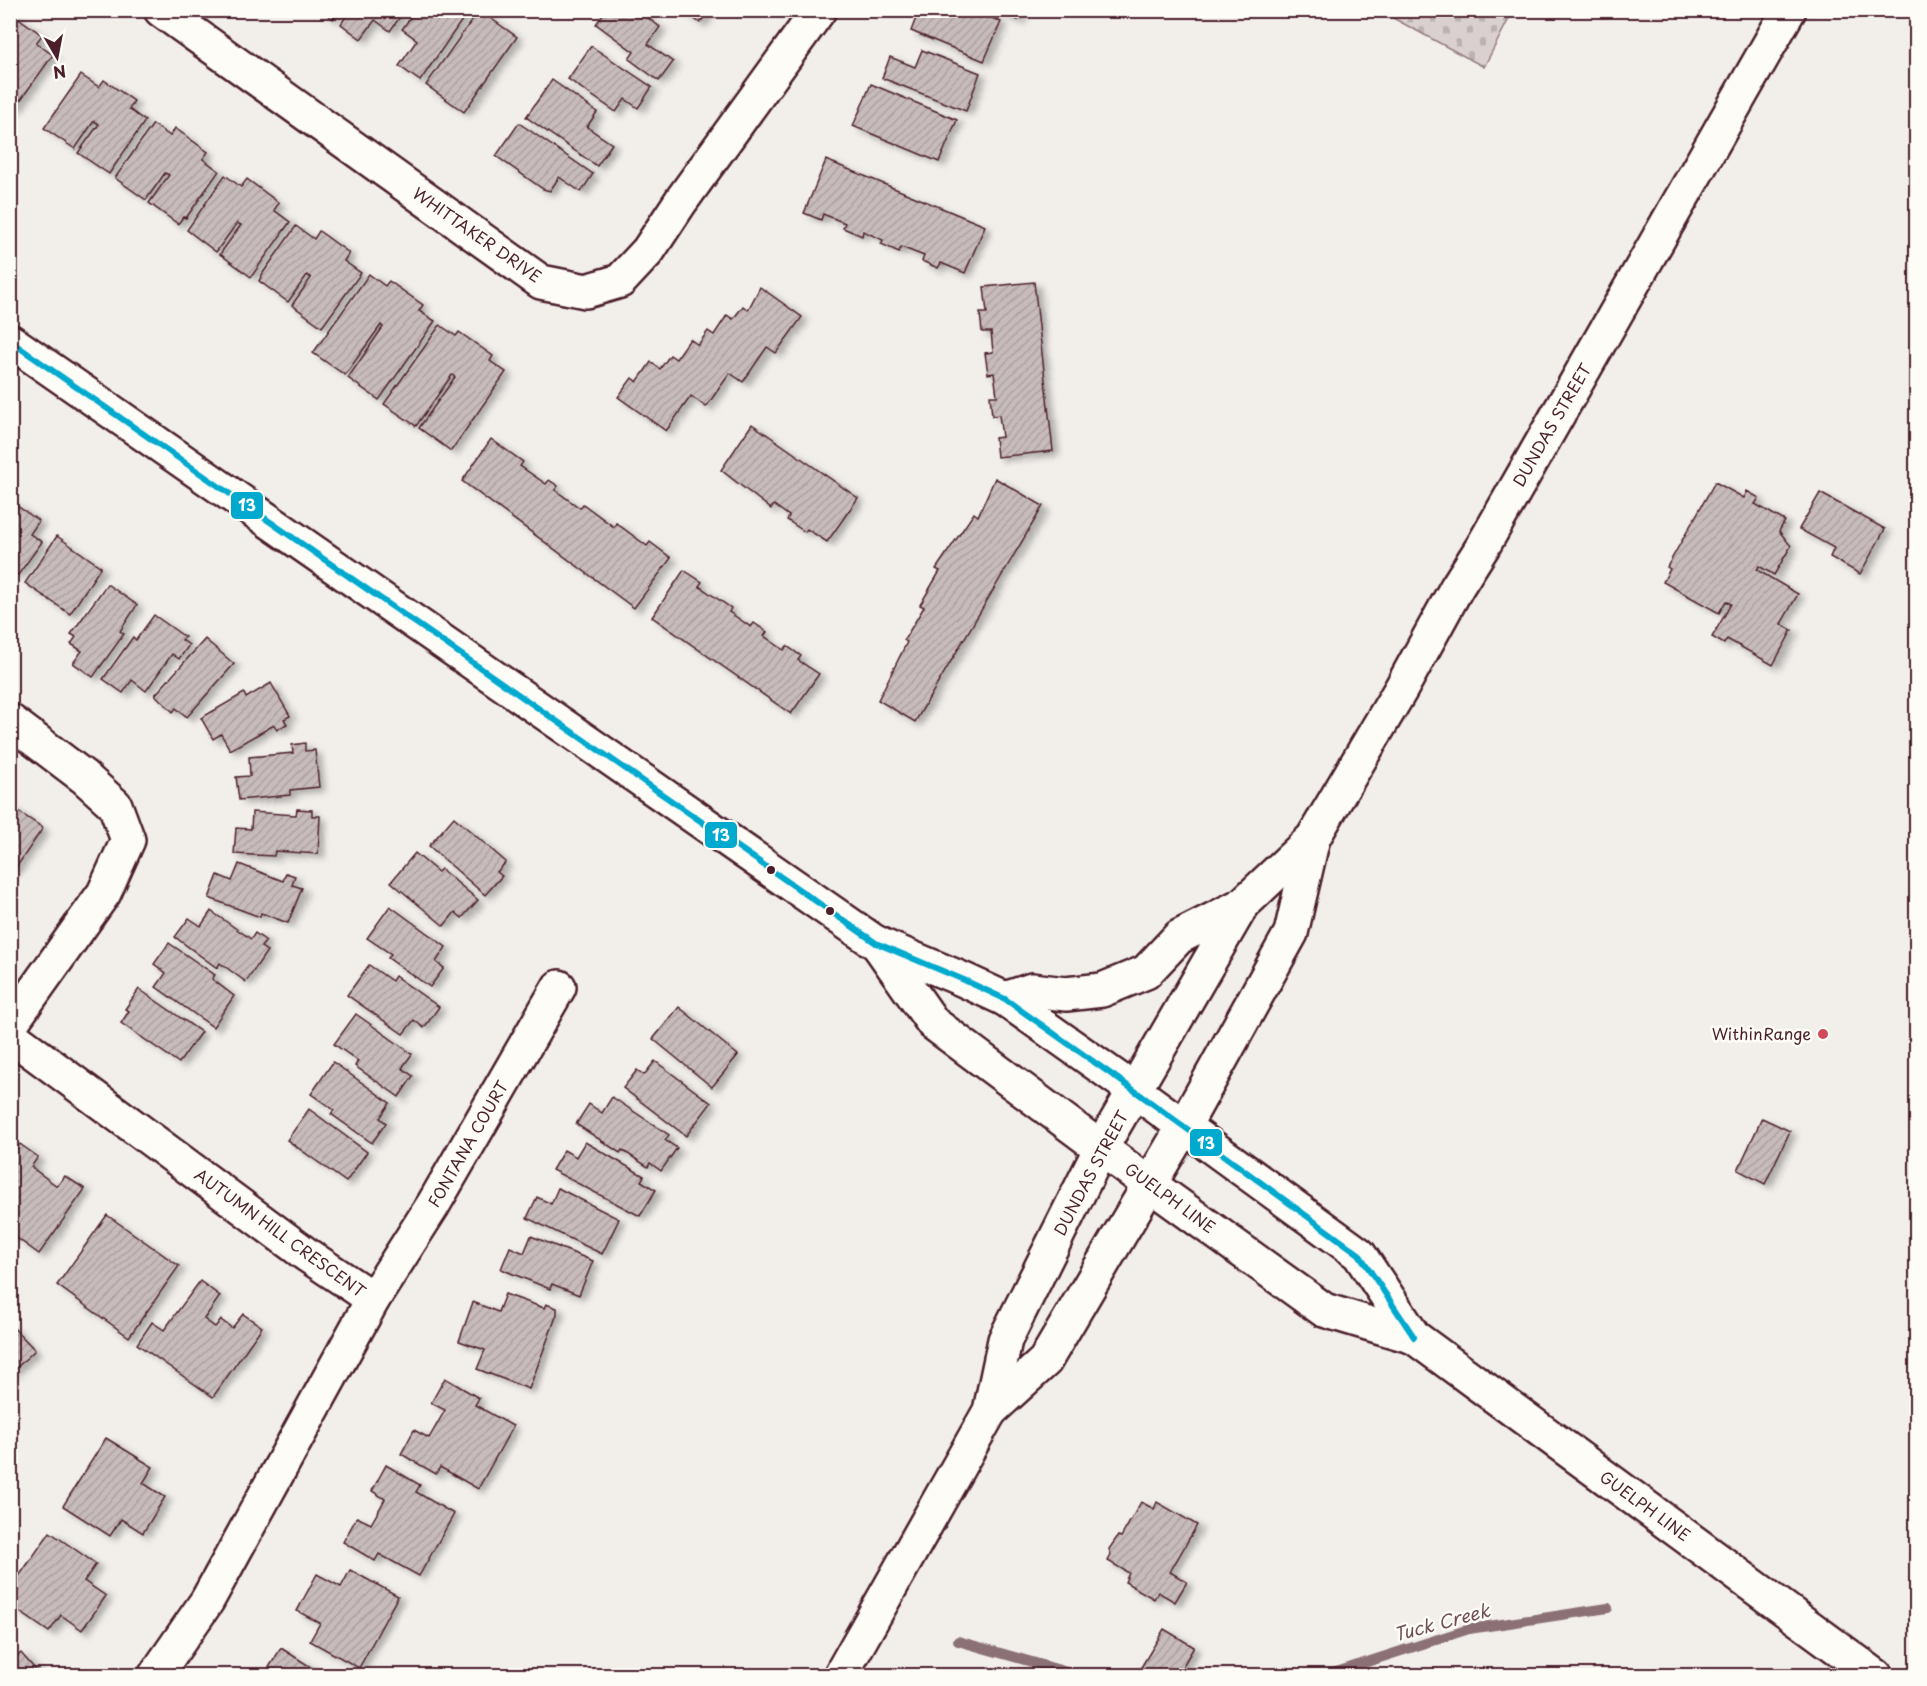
<svg xmlns="http://www.w3.org/2000/svg" width="1927" height="1686" viewBox="0 0 1927 1686" font-family="'Playpen Sans',sans-serif">
	<defs>
		<pattern id="cemetery-stones" width="16" height="16" patternUnits="userSpaceOnUse" patternTransform="scale(1.5)"><rect width="16" height="16" fill="#d9d0cf"/><path d="M2 7V4a2 2 0 0 1 4 0v3zM10 15v-3a2 2 0 0 1 4 0v3z" fill="#bcb2b2"/></pattern>
		<pattern id="building-hatch" width="6" height="6" patternUnits="userSpaceOnUse" patternTransform="scale(1.5)"><rect width="6" height="6" fill="#c8bbbb"/><path d="M-1 1l2-2M0 6l6-6M5 7l2-2" fill="none" stroke="#ada0a1"/></pattern>
		<filter id="shadow"><feDropShadow dx="6" dy="4" stdDeviation="3" flood-color="#0004"/></filter>
	</defs>
	<rect width="100%" height="100%" fill="#f2efeb"/>
	<filter id="ink" filterUnits="userSpaceOnUse"><feTurbulence type="fractalNoise" baseFrequency=".0167" numOctaves="2"/><feDisplacementMap in="SourceGraphic" scale="12" xChannelSelector="R" yChannelSelector="G"/><feConvolveMatrix kernelMatrix="1 2 1 2 8 2 1 2 1" color-interpolation-filters="sRGB"/></filter>
	<g filter="url(#ink)">
		<polygon fill="url(#cemetery-stones)" stroke="#92787d" stroke-width="1.5" points="1380,11 1513,11 1484,67"/>
		<g fill="none" stroke-linecap="round" stroke-linejoin="round">
			<g stroke="#8b6f75" stroke-width="10">
				<polyline points="958,1641 1081,1676"/>
				<polyline points="1324,1676 1469,1629 1608,1608"/>
			</g>
		</g>
		<g fill="url(#building-hatch)" stroke="#4a1f2b" stroke-width="1.5" filter="url(#shadow)">
			<polygon points="321,10 339,10 333,19"/>
			<polygon points="350,10 405,10 390,31 375,20 361,39 341,24"/>
			<polygon points="416,10 469,10 420,81 399,66 417,40 402,29"/>
			<polygon points="479,10 517,37 464,112 426,85"/>
			<polygon points="606,10 637,10 660,27 648,44 673,62 659,81 629,59 634,52 596,24"/>
			<polygon points="682,10 709,10 700,23"/>
			<polygon points="919,10 925,10 942,17 944,10 974,10 1001,22 984,61 911,31"/>
			<polygon points="995,10 1022,10 1018,20"/>
			<polygon points="10,12 42,35 36,43 53,55 14,109 10,107"/>
			<polygon points="591,46 652,87 638,108 625,99 616,112 568,79"/>
			<polygon points="922,50 980,73 966,111 882,78 890,57 915,67"/>
			<polygon points="81,75 99,87 104,80 134,101 129,109 145,121 109,174 78,153 99,124 94,121 75,149 44,128"/>
			<polygon points="552,80 597,112 587,127 612,144 597,166 526,117"/>
			<polygon points="871,84 957,120 939,162 853,126"/>
			<polygon points="519,123 593,174 581,192 559,177 550,191 543,189 496,156"/>
			<polygon points="153,124 170,136 175,128 208,152 203,159 219,171 186,218 183,217 178,224 149,203 169,175 165,173 146,200 115,178"/>
			<polygon points="826,160 985,226 965,273 941,263 938,268 922,261 924,256 901,247 899,252 881,244 883,240 863,231 862,236 843,228 845,223 823,214 821,220 804,213"/>
			<polygon points="225,175 241,187 247,179 279,203 274,210 290,222 251,277 220,254 241,225 237,223 216,252 187,230"/>
			<polygon points="296,226 314,239 319,231 349,253 344,261 361,273 322,327 292,305 311,278 307,275 288,302 259,281 263,273"/>
			<polygon points="369,274 385,286 389,281 423,305 419,311 435,321 379,400 348,378 383,327 381,325 345,375 313,353"/>
			<polygon points="1034,282 1053,451 997,457 995,438 1002,437 999,415 992,416 990,396 997,396 994,373 988,374 985,353 993,352 991,332 982,332 980,313 987,313 984,287"/>
			<polygon points="760,287 802,317 776,353 767,347 743,382 730,373 706,407 691,396 666,431 618,397 632,378 637,382 651,362 660,369 670,355 676,359 690,339 698,345 708,331 714,335 727,315 733,319 743,306 748,310"/>
			<polygon points="440,325 456,336 459,332 493,356 490,361 506,372 451,451 419,428 455,377 452,375 416,426 384,404"/>
			<polygon points="752,424 858,498 827,542 807,529 805,532 787,520 789,516 774,505 771,509 721,470"/>
			<polygon points="491,439 523,462 520,466 546,484 549,480 558,486 555,490 580,508 583,504 614,527 616,523 647,546 650,542 671,558 634,608 462,481"/>
			<polygon points="995,478 1043,506 915,722 878,700 907,642 904,640 924,607 920,605 940,571 936,569 974,513 978,516"/>
			<polygon points="1715,482 1744,498 1747,491 1759,498 1755,504 1785,521 1779,531 1791,546 1774,575 1759,566 1757,570 1798,594 1781,624 1792,630 1773,665 1727,639 1724,644 1712,637 1731,604 1726,601 1719,613 1663,582 1670,569 1667,567"/>
			<polygon points="1820,493 1885,529 1860,574 1830,557 1834,548 1799,529"/>
			<polygon points="10,501 39,521 30,534 42,542 18,575 10,570"/>
			<polygon points="57,536 101,567 70,614 25,583"/>
			<polygon points="684,570 702,582 699,586 731,608 729,612 751,627 754,623 767,632 764,636 784,650 787,646 801,656 798,660 819,674 791,714 652,617"/>
			<polygon points="107,584 137,605 120,631 124,634 93,677 73,663 82,651 71,644 76,637 71,634"/>
			<polygon points="154,615 185,637 182,640 189,645 179,659 172,654 146,691 132,680 123,693 103,679 133,637 136,640"/>
			<polygon points="205,639 234,664 187,717 176,708 173,712 155,695"/>
			<polygon points="271,683 290,716 284,719 287,724 277,730 274,725 230,750 221,734 213,739 201,718 244,693 246,698"/>
			<polygon points="305,743 305,751 315,750 319,787 290,790 290,795 239,800 236,777 250,776 249,757 293,753 292,745"/>
			<polygon points="10,806 43,828 13,872 10,870"/>
			<polygon points="297,809 312,810 312,816 320,816 318,854 275,851 274,856 234,854 236,828 251,829 252,812 296,815"/>
			<polygon points="454,817 506,862 497,872 502,876 485,895 429,846"/>
			<polygon points="415,853 438,872 441,869 478,900 462,918 455,912 444,926 391,882"/>
			<polygon points="239,864 283,881 286,873 295,876 292,885 302,888 288,923 261,913 260,917 209,898 218,875 232,881"/>
			<polygon points="390,906 446,947 436,962 444,968 430,987 388,958 391,954 367,938"/>
			<polygon points="211,911 251,939 255,933 266,941 261,947 267,951 246,982 220,963 217,968 175,937 189,918 201,926"/>
			<polygon points="169,943 215,975 212,979 234,996 213,1027 156,987 166,973 154,964"/>
			<polygon points="369,965 392,981 395,976 439,1007 424,1028 414,1020 403,1034 347,995"/>
			<polygon points="139,989 201,1032 179,1063 121,1023 129,1011 125,1009"/>
			<polygon points="679,1007 738,1055 712,1087 653,1039"/>
			<polygon points="356,1014 412,1054 402,1068 413,1076 399,1097 355,1066 358,1061 334,1044"/>
			<polygon points="655,1061 711,1103 686,1136 623,1088 637,1070 644,1075"/>
			<polygon points="333,1062 390,1103 380,1118 386,1123 372,1143 331,1114 334,1110 311,1094"/>
			<polygon points="612,1097 669,1135 665,1140 677,1148 661,1171 650,1163 648,1167 622,1150 620,1153 576,1124 589,1104 602,1113"/>
			<polygon points="309,1109 367,1152 346,1182 287,1140"/>
			<polygon points="1762,1118 1790,1131 1765,1184 1738,1170"/>
			<polygon points="585,1142 644,1176 641,1181 656,1190 640,1216 552,1170 564,1150 576,1157"/>
			<polygon points="20,1144 38,1157 31,1167 57,1186 65,1176 85,1189 39,1254 10,1233 10,1157"/>
			<polygon points="558,1188 619,1219 602,1254 527,1218 537,1197 551,1204"/>
			<polygon points="107,1215 179,1266 129,1337 57,1285"/>
			<polygon points="531,1236 593,1261 579,1295 552,1284 550,1289 501,1269 510,1247 524,1253"/>
			<polygon points="200,1281 220,1296 204,1319 215,1327 221,1320 232,1328 243,1314 262,1327 213,1397 137,1344 152,1322 164,1330"/>
			<polygon points="505,1294 544,1308 546,1304 557,1308 557,1314 529,1389 477,1369 485,1350 459,1341 473,1302 498,1312"/>
			<polygon points="10,1324 35,1350 10,1374"/>
			<polygon points="445,1378 479,1398 475,1405 513,1426 478,1489 440,1467 436,1474 401,1454 414,1430 429,1438 445,1410 431,1403"/>
			<polygon points="106,1438 153,1467 143,1483 165,1497 143,1533 121,1519 110,1536 63,1506"/>
			<polygon points="386,1465 420,1485 416,1492 454,1514 419,1576 379,1554 375,1561 343,1542 357,1517 371,1524 385,1499 372,1491"/>
			<polygon points="1141,1502 1154,1509 1157,1502 1197,1525 1170,1572 1187,1582 1175,1602 1158,1592 1154,1599 1125,1582 1129,1573 1108,1561 1111,1555 1109,1549 1118,1536 1121,1537"/>
			<polygon points="50,1532 96,1564 84,1581 106,1596 82,1630 61,1615 49,1632 10,1605 10,1589"/>
			<polygon points="350,1570 398,1596 359,1668 310,1641 320,1623 297,1611 317,1574 341,1587"/>
			<polygon points="1164,1629 1194,1647 1177,1676 1139,1676 1137,1674"/>
			<polygon points="281,1648 314,1669 311,1676 271,1676 266,1672"/>
			<polygon points="10,1653 15,1658 21,1653 41,1676 10,1676"/>
		</g>
		<g fill="none" stroke-linecap="round" stroke-linejoin="round">
			<defs>
				<g id="minor">
					<polyline points="161,10 541,282 586,291 620,281 648,251 681,201 819,10"/>
					<polyline points="10,721 84,777 115,805 128,840 104,893 10,1025"/>
					<polyline points="10,1035 307,1255 373,1299"/>
					<polyline points="155,1676 207,1601 373,1299 433,1205 559,987"/>
				</g>
				<g id="secondary">
					<polyline points="10,341 876,943 964,980 1005,999 1135,1091 1359,1254 1414,1337"/>
					<polyline points="877,943 933,1023 1149,1184 1324,1310 1414,1337 1876,1676"/>
				</g>
				<g id="primary">
					<polyline points="1005,999 1032,990 1066,994 1102,990 1146,972 1179,937 1242,905"/>
					<polyline points="990,1411 1045,1361 1184,1126 1291,933 1313,838"/>
					<polyline points="840,1676 990,1411 1005,1340 1101,1148 1242,905 1313,838 1401,689 1457,587 1483,546 1789,10"/>
				</g>
			</defs>
			<use href="#minor" stroke="#4a1f2b" stroke-width="38"/>
			<use href="#secondary" stroke="#4a1f2b" stroke-width="38"/>
			<use href="#primary" stroke="#4a1f2b" stroke-width="38"/>
			<use href="#minor" stroke="#fdfcf7" stroke-width="33"/>
			<use href="#secondary" stroke="#fdfcf7" stroke-width="33"/>
			<use href="#primary" stroke="#fdfcf7" stroke-width="33"/>
			<defs>
				<polyline id="bus-1" points="10,341 876,943 964,980 1005,999 1135,1091 1359,1254 1414,1337"/>
			</defs>
			<use href="#bus-1" stroke="#fdfcf7" stroke-width="10"/>
			<use href="#bus-1" stroke="#00a9ce" stroke-width="6"/>
		</g>
	</g>
	<g fill="#4a1f2b" stroke="#fdfcf7" stroke-width="2">
		<circle cx="771" cy="870" r="5"/>
		<circle cx="830" cy="911" r="5"/>
	</g>
	<circle fill="#d1495b" stroke="#fdfcf7" stroke-width="2" cx="1823" cy="1034" r="6"/>
	<g text-anchor="middle" stroke-width="5" stroke-linejoin="round" paint-order="stroke">
		<g font-size="16" fill="#4a1f2b" stroke="#fdfcf7">
			<text transform="translate(477 235) rotate(35)" y="6">WHITTAKER DRIVE</text>
			<text transform="translate(1552 425) rotate(-60)" y="6">DUNDAS STREET</text>
			<text transform="translate(468 1144) rotate(-60)" y="6">FONTANA COURT</text>
			<text transform="translate(1091 1173) rotate(-62)" y="6">DUNDAS STREET</text>
			<text transform="translate(1170 1198) rotate(36)" y="6">GUELPH LINE</text>
			<text transform="translate(280 1233) rotate(36)" y="6">AUTUMN HILL CRESCENT</text>
			<text transform="translate(1645 1506) rotate(36)" y="6">GUELPH LINE</text>
		</g>
		<g font-size="16" fill="#4a1f2b" stroke="#fdfcf7" text-anchor="end">
			<text x="1811" y="1040">WithinRange</text>
		</g>
		<g font-size="18" font-style="italic" fill="#704e56" stroke="#fdfcf7">
			<text transform="translate(1442 1623) rotate(-15)" y="6">Tuck Creek</text>
		</g>
	</g>
	<g stroke="#fdfcf7" stroke-width="2">
		<rect x="230" y="491" width="34" height="29" rx="6" fill="#00a9ce"/>
		<rect x="704" y="821" width="34" height="28" rx="6" fill="#00a9ce"/>
		<rect x="1189" y="1128" width="34" height="29" rx="6" fill="#00a9ce"/>
	</g>
	<g font-size="16" text-anchor="middle" font-weight="bold" fill="#fff">
		<text x="247" y="511">13</text>
		<text x="721" y="841">13</text>
		<text x="1206" y="1149">13</text>
	</g>
	<rect width="1927" height="1686" fill="none" stroke="#fdfcf7" stroke-width="36"/>
	<rect x="18" y="18" width="1891" height="1650" fill="none" stroke="#4a1f2b" stroke-width="2" filter="url(#ink)"/>
	<g transform="translate(57 57) rotate(170)" stroke="#fdfcf7" stroke-width="4.5" paint-order="stroke">
	<path d="M0-4.5L10 22L0 15L-10 22Z" fill="#4a1f2b"/>
	<text y="-9" font-size="16" font-weight="bold" text-anchor="middle" fill="#4a1f2b">N</text>
	</g>
</svg>
